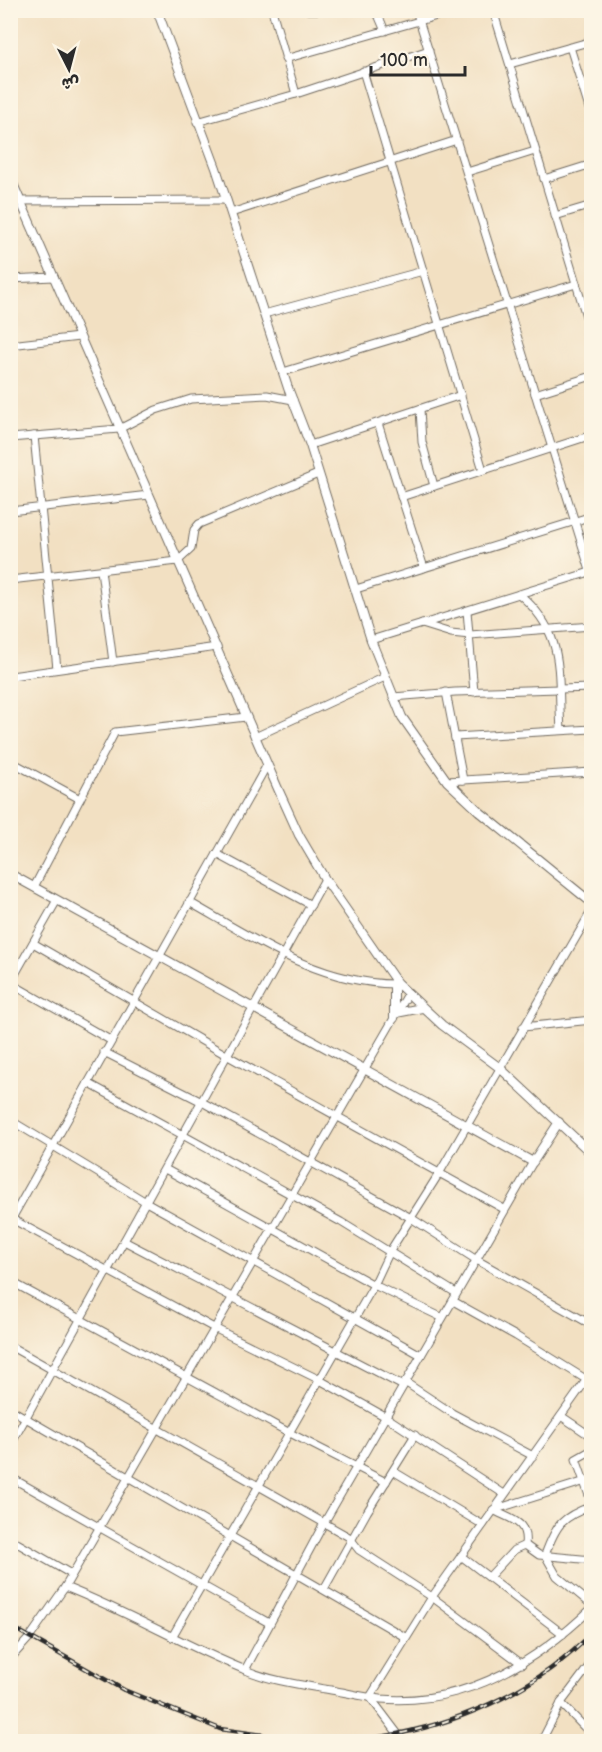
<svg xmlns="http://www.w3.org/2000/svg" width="602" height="1752" viewBox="0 0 602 1752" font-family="'Balsamiq Sans','Playpen Sans Arabic',sans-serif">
	<rect width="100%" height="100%" fill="#fcf5e5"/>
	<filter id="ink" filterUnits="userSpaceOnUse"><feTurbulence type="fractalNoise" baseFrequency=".0167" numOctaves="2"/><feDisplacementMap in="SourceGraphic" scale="12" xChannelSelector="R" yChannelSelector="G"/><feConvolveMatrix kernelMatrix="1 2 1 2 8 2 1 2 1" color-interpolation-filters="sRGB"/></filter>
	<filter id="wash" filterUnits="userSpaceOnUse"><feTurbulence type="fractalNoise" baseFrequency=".008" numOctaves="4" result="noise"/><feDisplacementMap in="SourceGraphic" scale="24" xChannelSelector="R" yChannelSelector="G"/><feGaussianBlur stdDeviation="1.35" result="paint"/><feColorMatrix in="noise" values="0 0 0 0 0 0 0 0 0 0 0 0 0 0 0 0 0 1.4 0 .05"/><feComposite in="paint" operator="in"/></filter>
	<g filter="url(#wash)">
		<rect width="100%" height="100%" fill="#f2e0c2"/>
	</g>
	<g filter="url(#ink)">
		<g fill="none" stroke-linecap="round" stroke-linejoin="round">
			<defs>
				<g id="minor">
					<polyline points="272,10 296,94"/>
					<polyline points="308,10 322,10"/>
					<polyline points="376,10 385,31"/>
					<polyline points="416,10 592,577"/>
					<polyline points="493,10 592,336"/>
					<polyline points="570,47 592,118"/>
					<polyline points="285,59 458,10"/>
					<polyline points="510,64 592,41"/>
					<polyline points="363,71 483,470"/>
					<polyline points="197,122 296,94 429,50"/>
					<polyline points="467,172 535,151"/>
					<polyline points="544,179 592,164"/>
					<polyline points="10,201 226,200"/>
					<polyline points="231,213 457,140"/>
					<polyline points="555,216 592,205"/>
					<polyline points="10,279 54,277"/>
					<polyline points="264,314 423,271"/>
					<polyline points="10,345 79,337"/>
					<polyline points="283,372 576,284"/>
					<polyline points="535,394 592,376"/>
					<polyline points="420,409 422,442 434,486"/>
					<polyline points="378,423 424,568"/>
					<polyline points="34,436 57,669"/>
					<polyline points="10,438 119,429 156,410 191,399 267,395 293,400"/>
					<polyline points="310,445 461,395"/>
					<polyline points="401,497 592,435"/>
					<polyline points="10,511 149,495"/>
					<polyline points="101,570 113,662"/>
					<polyline points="10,580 178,561 191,549 194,530 199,524 318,474"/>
					<polyline points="356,589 592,516"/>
					<path d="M519,594C567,634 557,673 561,730"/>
					<polyline points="467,611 474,692"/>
					<polyline points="422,624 451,633 470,635 592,626"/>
					<polyline points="371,640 590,572"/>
					<polyline points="11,676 217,647"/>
					<polyline points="446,692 463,780"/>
					<polyline points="393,697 455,692 592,688"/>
					<polyline points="255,737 385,677"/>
					<polyline points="455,737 592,729"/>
					<polyline points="10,761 80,799"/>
					<polyline points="447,781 592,772"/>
					<polyline points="217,854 311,905"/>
					<polyline points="34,887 115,732 246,717"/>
					<path d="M189,902C253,938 317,983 394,984"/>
					<polyline points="33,943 228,1056 504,1209"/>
					<polyline points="10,983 110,1040"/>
					<polyline points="10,983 57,900"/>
					<polyline points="523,1027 592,1020"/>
					<polyline points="104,1052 202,1102 411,1218 475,1259 592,1325"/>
					<polyline points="88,1083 341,1222 456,1293"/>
					<polyline points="10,1120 146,1202 421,1355"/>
					<polyline points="165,1169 374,1285 441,1317"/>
					<polyline points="10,1218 214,1328 318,1379 386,1417 504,1494"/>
					<polyline points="11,1220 267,765"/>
					<polyline points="124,1241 403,1386"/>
					<polyline points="10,1281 288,1432 386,1482"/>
					<polyline points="453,1301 516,1336 592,1383"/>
					<polyline points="10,1346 349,1537 359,1550 432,1597 522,1664"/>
					<polyline points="405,1382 452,1413 533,1456"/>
					<polyline points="10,1409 405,1637"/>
					<polyline points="561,1416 592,1437"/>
					<polyline points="10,1446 325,879"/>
					<polyline points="592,1450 576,1459 592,1504"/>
					<polyline points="393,1471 483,1525"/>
					<polyline points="10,1477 269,1623"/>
					<path d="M592,1506C561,1517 556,1525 545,1555L557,1576L592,1605"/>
					<polyline points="493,1510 592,1479"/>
					<path d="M493,1510C512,1520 528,1521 525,1545"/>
					<polyline points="10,1539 71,1574"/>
					<polyline points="461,1556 563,1634"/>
					<polyline points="489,1577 514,1550 525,1545 539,1555 592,1560"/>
					<path d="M65,1587C126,1611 182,1644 243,1669C270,1681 302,1685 331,1690C348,1693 364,1697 381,1699C464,1706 534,1664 592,1608"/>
					<polyline points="324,1589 367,1512 415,1435"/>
					<polyline points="172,1637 374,1285 390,1251 440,1172 592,910"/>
					<polyline points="10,1659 30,1637 65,1587 408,994"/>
					<polyline points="245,1670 324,1523 533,1162"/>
					<polyline points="561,1703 592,1735"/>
					<polyline points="404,1742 370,1697 432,1597 592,1372"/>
					<polyline points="541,1742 561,1703 592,1662"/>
				</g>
				<g id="major">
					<polyline points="157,10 216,168 288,388 310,445 371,640 402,717 447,781 480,812 592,903"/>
					<polyline points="10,177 279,791 299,835 325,879 397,983 442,1025 500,1068 592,1154"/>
					<polyline points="10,874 533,1162 559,1122"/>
					<polyline points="394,979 394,1018"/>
					<polyline points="396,1013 422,1008"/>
				</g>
			</defs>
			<use href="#minor" stroke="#716a60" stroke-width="9"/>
			<use href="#major" stroke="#716a60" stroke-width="10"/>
			<use href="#minor" stroke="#fff" stroke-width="7"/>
			<use href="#major" stroke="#fff" stroke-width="8"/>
			<defs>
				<g id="rail">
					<polyline points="10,1626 124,1690 220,1729 312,1742"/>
					<path d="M332,1742C354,1739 376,1739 397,1734C468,1720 541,1686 592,1633"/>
				</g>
			</defs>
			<use href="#rail" stroke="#2b2b2b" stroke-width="4.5"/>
			<use href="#rail" stroke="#fcf5e5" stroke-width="2" stroke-dasharray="7" stroke-linecap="butt"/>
		</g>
	</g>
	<rect width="602" height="1752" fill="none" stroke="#fcf5e5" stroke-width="36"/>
	<g transform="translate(69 69) rotate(174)" stroke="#fcf5e5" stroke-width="4.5" paint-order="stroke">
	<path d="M0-4.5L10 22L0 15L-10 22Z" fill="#2b2b2b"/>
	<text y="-9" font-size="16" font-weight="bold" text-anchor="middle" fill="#2b2b2b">ش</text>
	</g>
	<path d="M371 66v9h94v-9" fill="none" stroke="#2b2b2b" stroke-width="3"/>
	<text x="380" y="66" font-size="18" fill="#2b2b2b" stroke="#fcf5e5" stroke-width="4.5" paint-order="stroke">100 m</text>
</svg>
